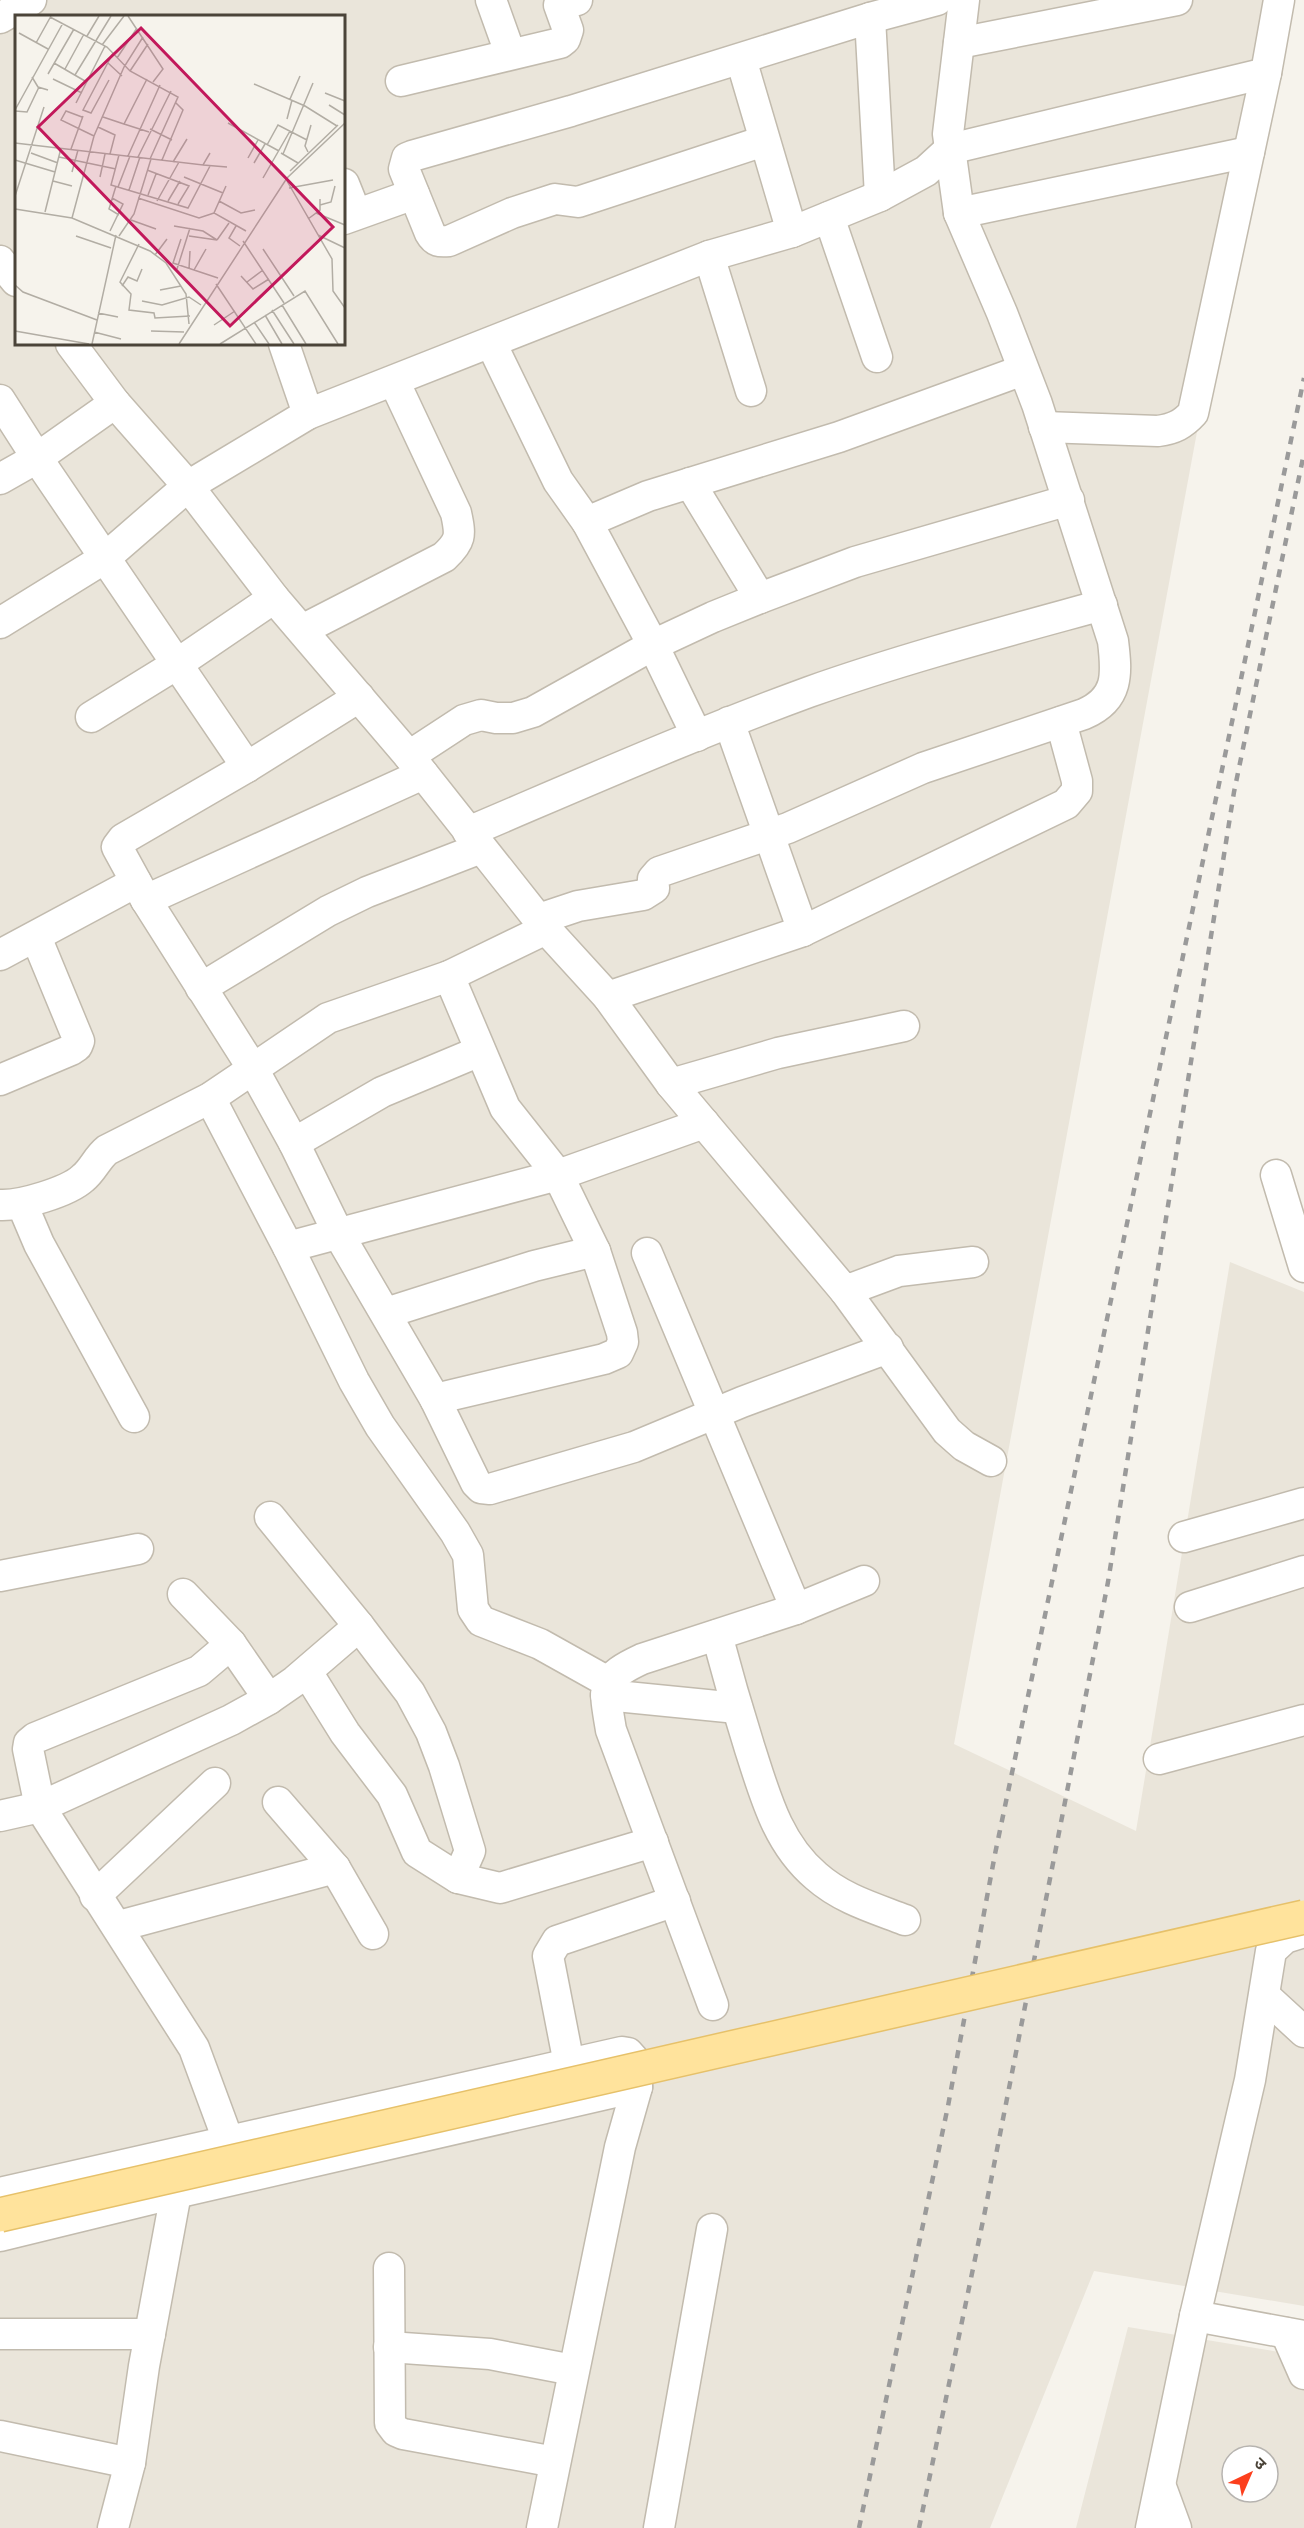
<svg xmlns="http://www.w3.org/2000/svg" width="1304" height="2528" viewBox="0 0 1304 2528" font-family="Cabin,'Noto Sans Devanagari',sans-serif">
	<rect width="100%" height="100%" fill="#f6f3ec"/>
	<g fill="#eae5da" fill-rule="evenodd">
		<path d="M0,0H1277L954,1744L1136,1831L1230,1262L1304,1292V2306L1094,2271L990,2528H0ZM16,16H344V344H16Z"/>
		<path d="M1128,2327L1304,2356V2528H1076ZM1232,2456H1268V2492H1232Z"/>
	</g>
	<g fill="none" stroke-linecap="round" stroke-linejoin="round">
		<defs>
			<g id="minor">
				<polyline points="491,0 510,53"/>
				<polyline points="0,18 31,0"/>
				<polyline points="870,18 880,196"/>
				<polyline points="959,43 1177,0"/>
				<polyline points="741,59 792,232"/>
				<polyline points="401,81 560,43 565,39 568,30 559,5 577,0"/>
				<path d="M764,141L578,202L555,199L512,213L449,241C440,242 435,242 430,233L404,169L407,158L412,156L571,111L870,18L937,0"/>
				<polyline points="344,184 356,214"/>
				<polyline points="959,213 1249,152"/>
				<polyline points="829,217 877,357"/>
				<polyline points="344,219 414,194"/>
				<polyline points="709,256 751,391"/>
				<polyline points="0,261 16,281"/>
				<polyline points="491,343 558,481 587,522 648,496 839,437 1023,370"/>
				<polyline points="71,344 115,403 188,486 274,598 409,756 546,929 608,997 671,1084 845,1291 899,1271 973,1262"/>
				<polyline points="284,344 308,414"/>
				<polyline points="0,400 37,458 247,767"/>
				<path d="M1044,427L1158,431C1174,429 1183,424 1193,413L1266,73L1279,0"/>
				<polyline points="0,479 37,458 115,403"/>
				<polyline points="690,483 760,598"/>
				<polyline points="587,522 653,645 697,736"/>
				<polyline points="0,623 105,558 188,486 308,414 709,256 792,232 880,196 926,171 950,149 1266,73"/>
				<path d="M302,630L444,557C461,541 461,536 456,513L394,381"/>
				<polyline points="359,697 247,767 123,839 117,847 146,900 253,1069 294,1143 338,1233 435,1399 476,1483 481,1488 490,1489 634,1447 742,1402 888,1348"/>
				<polyline points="91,717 177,664 274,598"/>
				<polyline points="729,722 803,931"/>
				<polyline points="409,756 464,720 481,715 496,718 513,718 533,712 653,645 713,617 760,598 855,562 1069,500"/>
				<path d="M468,832C581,784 694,734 809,692C905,658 1004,632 1102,605"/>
				<polyline points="146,900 423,774"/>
				<path d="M539,919L578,906L643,895L654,888L653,879L659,872L788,828L923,768L1084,714C1119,699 1117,674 1113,641L1037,404L1002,313L959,213L948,134L964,0"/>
				<polyline points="0,955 136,882"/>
				<polyline points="201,988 328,911 367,892 481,848"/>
				<polyline points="608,997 803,931 1066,804 1077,791 1077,781 1061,722"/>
				<polyline points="0,1080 71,1050 77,1046 79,1041 36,937"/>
				<polyline points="671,1084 778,1053 904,1026"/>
				<polyline points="210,1098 288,1247 354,1381 380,1426 455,1532 468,1555 473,1609 481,1621 540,1644 608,1682"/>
				<polyline points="294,1143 382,1092 480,1051"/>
				<polyline points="1276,1175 1304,1267"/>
				<polyline points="22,1204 39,1244 134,1417"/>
				<path d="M0,1205C20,1206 68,1192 83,1178C93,1170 97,1158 107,1150L210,1098L328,1018L449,976L546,929"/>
				<polyline points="288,1247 558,1175 704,1123"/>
				<polyline points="647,1253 796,1609"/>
				<polyline points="845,1291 947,1431 964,1446 991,1461"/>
				<polyline points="386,1313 534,1266 595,1251"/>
				<polyline points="435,1399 604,1359 618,1353 623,1342 622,1333 595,1251 558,1175 505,1108 449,976"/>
				<polyline points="270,1517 359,1626 410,1693 431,1732 444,1766 470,1851 458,1878 417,1852 392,1795 345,1733 307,1672"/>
				<polyline points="1184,1537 1304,1503"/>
				<polyline points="0,1576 138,1549"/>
				<polyline points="183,1594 231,1644 269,1699"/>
				<polyline points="1190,1607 1304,1571"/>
				<path d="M717,1635C727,1673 738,1711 750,1749C765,1795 777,1843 816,1876C842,1899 874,1908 905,1920"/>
				<polyline points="606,1695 737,1708"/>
				<polyline points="1159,1759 1304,1720"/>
				<polyline points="278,1802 335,1868 373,1934"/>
				<polyline points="0,1816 40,1807 231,1720 269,1699 295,1681 359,1626"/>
				<polyline points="458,1878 500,1888 653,1842"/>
				<polyline points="95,1896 215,1783"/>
				<polyline points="119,1926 335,1868"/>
				<polyline points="1265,1996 1304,2032"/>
				<path d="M713,2005L611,1730C604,1687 599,1679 642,1659L796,1609L864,1581"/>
				<polyline points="569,2064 548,1956 557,1941 675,1901"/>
				<polyline points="228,2140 194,2048 40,1807 28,1749 29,1743 35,1738 199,1671 231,1644"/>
				<polyline points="0,2193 569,2064 622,2052 628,2053 637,2063 637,2087 620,2147 542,2528"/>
				<polyline points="0,2236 176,2193 637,2087"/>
				<polyline points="389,2268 390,2423 396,2431 403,2434 555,2462"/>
				<polyline points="1195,2316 1304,2336"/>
				<polyline points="1286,2333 1304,2374"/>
				<polyline points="0,2334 150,2334"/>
				<polyline points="389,2347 490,2354 573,2370"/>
				<polyline points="0,2436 130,2463"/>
				<polyline points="1161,2487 1176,2528"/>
				<polyline points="113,2528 130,2463 144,2366 176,2193 174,2174"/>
				<polyline points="659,2528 712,2229"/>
				<polyline points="1151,2528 1195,2316 1250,2080 1271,1951 1285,1938 1304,1932"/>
			</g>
		</defs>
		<use href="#minor" stroke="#c2bbae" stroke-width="33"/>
		<use href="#minor" stroke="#fff" stroke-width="30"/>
		<g stroke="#9a9a9a" stroke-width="4.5" stroke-dasharray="8 8" stroke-linecap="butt">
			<polyline points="859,2528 948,2106 995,1854 1304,378"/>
			<polyline points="919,2528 985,2211 1108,1582 1234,792 1304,453"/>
		</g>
		<defs>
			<polyline id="major-bridge" points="0,2215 1304,1917"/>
		</defs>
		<use href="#major-bridge" stroke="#e6c16a" stroke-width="36" stroke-linecap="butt"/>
		<use href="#major-bridge" stroke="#ffe39c" stroke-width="33"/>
	</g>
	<g transform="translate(15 15)">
		<rect width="330" height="330" fill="#f6f3ec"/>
		<path fill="none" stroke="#b2ada4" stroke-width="1.5" d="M113,1L148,54L138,67M35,2L92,32L115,56L163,82L135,144M4,18L33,34M72,21L84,1M21,28L36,1M87,30L109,1M102,43L122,13M39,48L70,66M93,48L107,61M50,54L69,19M115,56L133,29M33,59L59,14M60,60L96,1M17,62L23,72L33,75M38,64L67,78M94,65L76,98L68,95L98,38M239,69L290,91L322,111M310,78L330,86M275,84L285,61M61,88L90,31M314,90L330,100M0,95L48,8M0,96L12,97L24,72M67,102L51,96L46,105L79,121M88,102L109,109L132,64M272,104L277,85M213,108L264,136M109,109L134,117M83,112L100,120L95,139M135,114L157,125M0,128L188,150L195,138M252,130L263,110L292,125M56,134L68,101M293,137L290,131L296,110M16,138L43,148M266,138L283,148M268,139L298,68M104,140L96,170L173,193L195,151M113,141L145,70M44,142L101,154M123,142L156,76M233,143L243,125M0,145L40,157M147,145L168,95L161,88M158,147L172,124M239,148L250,129M188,150L212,152M132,155L174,171L163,189M275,156L323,110M57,157L63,135M85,162L90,139M169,162L208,178M248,163L275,116M38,166L57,171M272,166L317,244L318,276L330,293M101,171L94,194L104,200M211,171L199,198L231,216M103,172L115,141M274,173L318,165M114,175L125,142M133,180L141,159M0,181L29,92M123,183L184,203L199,198M142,186L164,147M153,186L165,166M204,186L226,198L240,195M305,190L316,187L320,171M0,194L57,203L135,236L151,248L171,279L174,309M30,197L46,133M301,198L330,210M57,203L79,121L109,52L128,22M293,204L305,195V184M116,205L141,214M159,211L188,216L202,225L174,221M221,211L214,223L225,231M95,216L108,189L97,183M303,220L330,233M61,221L96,233M104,221L119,199L136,144M166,224L158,248L203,263M202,225L214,208M228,226L269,288M124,229L105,267L116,279L114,295L139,298L140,303L175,301M248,234L279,281M140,240L152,224M162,254L175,213M174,254L175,236M179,255L191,234M226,261L238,274L254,264M232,267L248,255M201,269L241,329M0,270L8,277L82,305M107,271L113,262L122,266L127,254M145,275L166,271M127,286L147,290L174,282L186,290M267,290L291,329M257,295L279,329M83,298L103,302M250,300L267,329M239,307L254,329M199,310L220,296M0,316L74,329M136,316L169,317M79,317L106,324M77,329L101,220M164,329L272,163L330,108M205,329L290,276L323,329"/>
		<path fill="#c2185b" fill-opacity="0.15" stroke="#c2185b" stroke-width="3" d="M126,13L318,212L215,311L23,112Z"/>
		<rect width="330" height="330" fill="none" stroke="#4b4439" stroke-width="3"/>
	</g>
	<g transform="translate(1250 2474) rotate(44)"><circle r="28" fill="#ffffff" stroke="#b7b4b0" stroke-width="1.5"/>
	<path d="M0-4.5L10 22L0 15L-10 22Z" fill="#fc3f1d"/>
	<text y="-9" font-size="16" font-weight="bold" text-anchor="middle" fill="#4b4439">उ</text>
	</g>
</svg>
